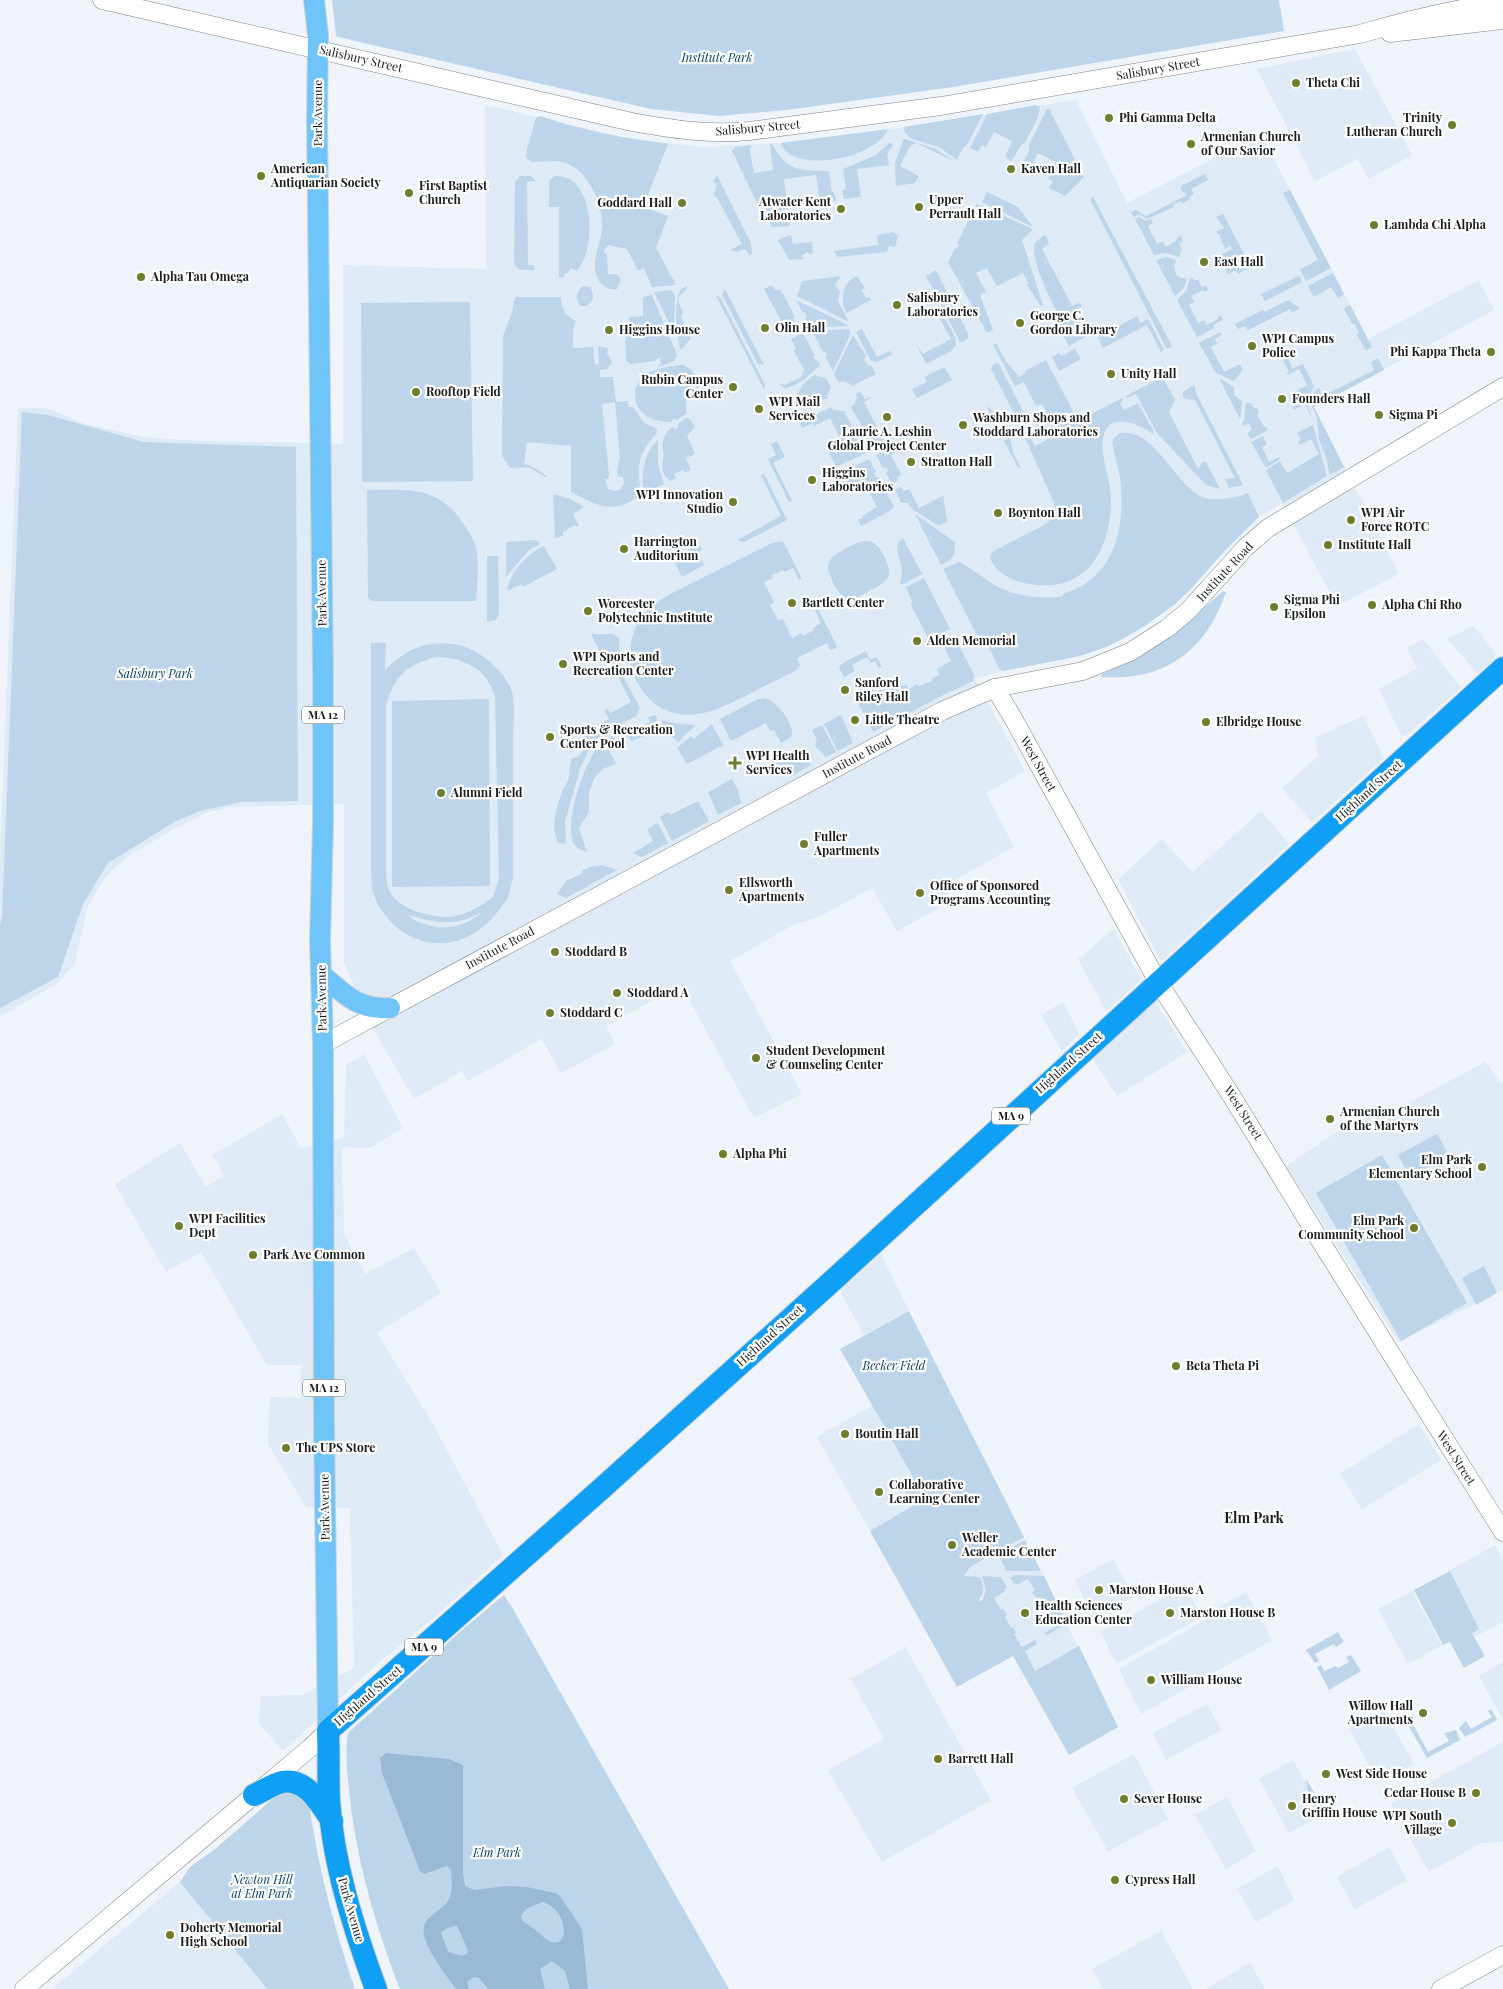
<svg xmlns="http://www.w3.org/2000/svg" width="1503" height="1989" viewBox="0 0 1503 1989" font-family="'Playfair Display',serif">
	<rect width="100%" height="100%" fill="#eef4f9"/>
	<g fill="#deeaf5">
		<polygon points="1355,49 1412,155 1369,179 1358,159 1315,181 1257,69"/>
		<polygon points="1076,100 1127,203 1261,134 1368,339 1479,280 1494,310 1314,407 1399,574 1337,606 1282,503 1259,517 1250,526 1175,604 1145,626 1124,639 1080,656 1003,671 975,679 1025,771 986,793 1014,847 944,886 951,902 897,931 872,888 821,916 795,924 730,961 802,1094 754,1118 681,985 606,1026 615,1044 561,1073 542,1039 468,1081 462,1071 414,1099 375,1032 344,963 344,804 229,807 205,813 175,828 132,854 111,871 102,882 88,906 75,962 59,982 0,1017 0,858 18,408 46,408 89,425 149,438 205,441 343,444 343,265 486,269 485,105 627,138 703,147 781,143 936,123"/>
		<polygon points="1473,626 1497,655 1478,674 1447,639"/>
		<polygon points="1423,639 1461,688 1406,736 1401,735 1379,689 1417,668 1407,648"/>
		<polygon points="1363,716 1384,758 1312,822 1282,788 1319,756 1315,738"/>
		<polygon points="1261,811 1289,844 1161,962 1118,879 1162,839 1193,872"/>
		<polygon points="1114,929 1141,980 1106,1011 1078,959"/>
		<polygon points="1155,1001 1187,1052 1117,1096 1092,1058"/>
		<polygon points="1063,1002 1079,1033 1062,1051 1041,1015"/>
		<polygon points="364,1054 403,1128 370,1148 342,1147 344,1234 365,1274 414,1248 441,1293 377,1333 433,1424 503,1555 444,1609 374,1667 283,1751 259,1724 261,1696 302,1695 354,1668 350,1508 306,1507 268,1444 270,1397 301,1398 301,1365 267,1365 201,1252 166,1272 115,1184 180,1143 206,1187 224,1175 213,1155 282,1114 301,1148 344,1137 346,1065"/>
		<polygon points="1485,1062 1503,1085 1503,1290 1399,1342 1286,1166 1362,1115 1375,1121"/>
		<polygon points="881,1254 909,1311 864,1335 840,1291"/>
		<polygon points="873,1405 915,1480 981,1452 1118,1727 1069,1755 980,1595 924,1627 906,1648 991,1800 882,1862 828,1770 884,1739 851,1679 906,1647 924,1627 883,1553 926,1499 870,1531 817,1437"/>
		<polygon points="1419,1424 1441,1460 1362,1509 1340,1474"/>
		<polygon points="1495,1545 1503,1559 1503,1622 1475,1637 1458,1606 1465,1602 1448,1571"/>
		<polygon points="1113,1559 1133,1597 1094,1619 1075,1580"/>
		<polygon points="1185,1586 1202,1617 1116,1664 1101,1632"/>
		<polygon points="1412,1591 1442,1645 1408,1664 1378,1609"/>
		<polygon points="1246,1592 1272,1640 1141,1714 1119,1669 1214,1615 1212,1611"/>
		<polygon points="1503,1662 1503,1715 1501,1716 1479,1676"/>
		<polygon points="1207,1704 1221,1730 1166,1760 1153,1733"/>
		<polygon points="1384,1711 1414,1764 1379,1783 1349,1729"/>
		<polygon points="1503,1742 1503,1842 1481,1843 1429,1872 1391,1804"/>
		<polygon points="1134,1754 1168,1819 1108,1851 1072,1788"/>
		<polygon points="1293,1760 1323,1814 1289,1833 1259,1779"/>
		<polygon points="1227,1797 1256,1851 1226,1869 1195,1815"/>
		<polygon points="1389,1847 1407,1880 1355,1909 1337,1877"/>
		<polygon points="1278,1866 1294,1900 1256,1922 1237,1889"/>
		<polygon points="180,1882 267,1989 52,1989"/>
		<polygon points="1161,1931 1193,1989 1103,1989 1092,1969"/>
		<polygon points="1250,1963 1265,1989 1205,1989"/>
	</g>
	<g fill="#bdd5ea" fill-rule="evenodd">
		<polygon points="332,0 1279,0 1284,31 953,87 787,110 719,116 651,109 342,38 336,36"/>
		<polygon points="1036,105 1040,107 1038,117 1025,143 1021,145 1012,161 1005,157 1012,141 994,132 986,147 982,145 978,152 970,148 987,114"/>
		<polygon points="1047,109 1049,109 1084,177 1065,196 1049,188 1053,181 1048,179 1056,162 1038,153 1030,169 1022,165 1029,151 1029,145"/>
		<polygon points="983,114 966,147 964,146 957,160 939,147 912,139 905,133 904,127"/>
		<path d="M541,116C581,131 625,138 668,144L643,207L668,216L656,248L676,285L652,287L644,268L638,271L627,249L608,245L604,250V253L607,254L608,274H616L621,279L617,289C605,291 596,281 595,269C594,255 601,241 602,227C603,204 589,172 566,163C556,159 543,162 532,162L526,158L527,149L535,121L537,117Z"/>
		<path d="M888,129C877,159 791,175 781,143Z"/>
		<polygon points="904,139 936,149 956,162 916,143 910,146 900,166 919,176 915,183 896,186 895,162"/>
		<polygon points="890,142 893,145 887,154 889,165 857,169 861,197 844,199 842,190 846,190 843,169 876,155"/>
		<path d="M770,144H772C786,171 801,171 829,171L832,192H834L836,201L820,203L816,175L784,179L788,209L764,212L755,199L732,151L735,147L751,145L750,151L754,173L773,170Z"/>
		<polygon points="1205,174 1208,180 1191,189 1194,194 1189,197 1190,199 1183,203 1181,201 1173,205 1174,207 1147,219 1139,214 1134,217 1131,212 1136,210 1146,216 1187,195 1181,190 1181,186"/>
		<polygon points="717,175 751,243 752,254 750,256 745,249 737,252 730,250 742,244 717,198 713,196 717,184 713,182"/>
		<polygon points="520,176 531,176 536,181 527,182 528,265 535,266 534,270 520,270 514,264 515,182"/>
		<path d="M555,176C595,173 597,249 577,271L571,268L568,273H565L564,277L559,278V207H549V180Z"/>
		<polygon points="1290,190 1331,268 1306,281 1300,269 1318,260 1283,193"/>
		<polygon points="987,192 1018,207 1033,227 982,202"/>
		<polygon points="1093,197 1172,346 1167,349 1091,201 1091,198"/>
		<polygon points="977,204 1033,229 1022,240 1043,305 1041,306 1027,285 1028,283 1023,273 997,286 987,268 976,273 986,292 980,295 993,330 987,333 948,262 955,248 957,249 959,245 957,243"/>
		<polygon points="788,211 790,226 772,227 765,214"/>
		<polygon points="1223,214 1251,267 1238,274 1236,270 1228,274 1219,256 1232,249 1230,246 1225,249 1219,234 1216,232 1224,228 1216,217"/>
		<polygon points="1139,217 1146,221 1151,219 1153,223 1148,226 1157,244 1163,241 1166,247 1177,240 1176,238 1181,236 1183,241 1179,243 1182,250 1180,253 1181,256 1179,257 1166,253 1154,255 1135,219"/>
		<polygon points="894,232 898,236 895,247 889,246 887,252 838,257 834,251 878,245 877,235"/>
		<polygon points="791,235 793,244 812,242 813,253 810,255 808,252 801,256 803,259 789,260 778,240"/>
		<path d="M1043,236H1046L1049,244L1042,249L1072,306L1079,303L1082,305L1080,308L1074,311L1087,336L1070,345V348L1053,317L1058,314C1051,301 1029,257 1035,243Z"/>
		<polygon points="1166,257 1176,260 1174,266 1176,275 1181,278 1187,279 1183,289 1175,296 1156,260"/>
		<polygon points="936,270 968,333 968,338 963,342 960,342 926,276"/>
		<polygon points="1333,273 1344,294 1338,298 1331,287 1314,297 1308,286"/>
		<polygon points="841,276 835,285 840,291 838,301 849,322 797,296 802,281"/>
		<path d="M857,276L865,288L862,290L866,298L869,297L871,300L846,313C840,299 842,282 857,276Z"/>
		<polygon points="1299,276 1302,282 1265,301 1261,294"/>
		<polygon points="1192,277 1194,280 1198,280 1202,287 1206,285 1208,290 1204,292 1203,290 1191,296 1194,302 1189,305 1198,323 1204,320 1207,325 1218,319 1218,317 1220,315 1223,320 1213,325 1214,328 1197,337 1177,300 1186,291 1190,279"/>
		<polygon points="772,285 775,290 781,290 795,317 793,319 796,323 791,325 790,329 787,332 764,289"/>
		<path d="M583,286L590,287C595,295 594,302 586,306H581C574,300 576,291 583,286Z"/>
		<path d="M687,286L685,291L679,296L678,301L683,313L681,317L691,338L681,350C676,335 673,302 681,289Z"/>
		<polygon points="725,289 764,365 758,364 722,294"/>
		<polygon points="671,290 675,295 674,333 654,292"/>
		<polygon points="652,295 677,355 674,361 658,367 661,363 660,358 657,359 655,361 631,364 626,361 625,329 630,328 629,317 643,316 643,297"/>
		<polygon points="716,296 720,297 765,385 764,389"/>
		<path d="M515,297H561C561,308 566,317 576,321L573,331V347L576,348L593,347L595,365L599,364L598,346L608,348L607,353L612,362L607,369L600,370V377H613L616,402L628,401L629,407H633L644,423L657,429L656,434C635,458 639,466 640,494C637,499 632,500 627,503C607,513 589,501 571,492V446L527,442L524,464L531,466L547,476L545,477L529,467L510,468L502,456L503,336L512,312ZM615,402L620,459C618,465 616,470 618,477H623L624,483L621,489L616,491L608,489L605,479H608L609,475L602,404Z"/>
		<polygon points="796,300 848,325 848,326 810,328 805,318 807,317 805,312 803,313"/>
		<polygon points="1288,300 1300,308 1292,313 1290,309 1248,330 1245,326 1238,329 1235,324 1263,310 1264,312"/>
		<polygon points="470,302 473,481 362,482 361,303"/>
		<polygon points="1350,305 1372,347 1366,351 1357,335 1359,333 1355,324 1352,324 1344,309"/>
		<polygon points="1137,316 1140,323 1148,319 1164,350 1161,352 1147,325 1103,348 1098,337"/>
		<polygon points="942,318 946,320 955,337 956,345 953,348 953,350 926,364 916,344 923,354 951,339 940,319"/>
		<polygon points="849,329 851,333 833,371 825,356 827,355 825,351 823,352 812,331"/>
		<polygon points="862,329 877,357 890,351 893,354 877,362 871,361 856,332"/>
		<polygon points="1220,332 1222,335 1215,339 1217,344 1211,347 1224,372 1240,364 1243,370 1234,381 1216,373 1199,343"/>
		<path d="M803,333L815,356L813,357L816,361L817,360L820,365C811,374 798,387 784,388L778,383L785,385L801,377L804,370L794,351L796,349L791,339Z"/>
		<polygon points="853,335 866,356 864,358 868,366 871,365 876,374 852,386 851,384 842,381 839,383 834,374"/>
		<path d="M996,343L1005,360L1019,377L1026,373L1025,371L1046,360L1078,421L1122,398L1123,400L1120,403L1124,410L1138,403L1154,432L1153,434C1140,425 1111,411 1104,434C1098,452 1111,479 1111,499C1111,549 1087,594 1030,584C1015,582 996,574 990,558L992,552L1046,524L1055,515L1054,503L1019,424L1022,423L1035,446L1058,434L1053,426L1041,432L1033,417L1040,414L1047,428L1053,425L1042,404L1036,406L1024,382L1015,386L993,345Z"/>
		<polygon points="1075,349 1081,359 1059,371 1052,357 1059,353 1061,356"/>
		<polygon points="1288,358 1292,369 1303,364 1314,386 1307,403 1313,420 1305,404 1294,410 1292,407 1295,406 1289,395 1307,385 1299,369 1288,375 1287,373 1289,372 1283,360"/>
		<polygon points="1378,358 1384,370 1314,407 1344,467 1330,475 1325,454 1319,440 1317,417 1311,404 1314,392 1319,388 1323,396 1374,370 1371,362"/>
		<polygon points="998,362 1024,413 1016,417 991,369 992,366"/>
		<path d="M683,365C692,369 698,376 700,386C689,392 683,401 687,413L677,420L673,419L671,422C653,422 636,415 635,395C635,390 636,385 640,380C649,369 669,366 683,365Z"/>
		<polygon points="944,367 952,380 917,398 912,389 927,382 924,377"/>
		<polygon points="814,375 826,378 831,387 827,396 828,399 794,400 803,384"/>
		<polygon points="1162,377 1175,400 1169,412 1198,469 1203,462 1206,462 1220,489 1206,485 1157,433 1136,394 1127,398 1126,396"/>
		<polygon points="1219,378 1234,387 1234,395 1242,401 1240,419"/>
		<polygon points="1194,385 1196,390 1195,391 1243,485 1229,488 1225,479 1235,478 1195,400 1185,399 1183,397 1183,392"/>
		<polygon points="860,391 865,399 870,397 871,398 864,402 886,444 873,449 866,435 868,433 866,429 864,430 851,407 854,405 857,397 856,394"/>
		<polygon points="1246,403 1251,403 1254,408 1257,408 1259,412 1257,414 1264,427 1266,426 1268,430 1251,439 1247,433 1252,430 1249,423 1244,426 1242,423 1244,421"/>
		<polygon points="831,407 833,410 844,411 856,434 854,435 856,440 858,439 866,453 836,467 826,447 841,439 830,418 814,426 813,423 802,428 800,423"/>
		<polygon points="989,407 1008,427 1013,453 1020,467 1019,469 1004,441 1008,438 1006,434 1008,430 999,421 995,423 987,408"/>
		<polygon points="22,412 48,415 144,442 296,447 298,801 241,802 200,811 176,821 108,863 83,904 58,977 0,1008 0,924 2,917"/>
		<path d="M686,418H689L695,427L687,436L695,454L686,458L691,470L685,473L683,470L674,474L676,478L670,481C661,474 661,465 664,455C661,445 662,434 672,427L675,429L678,428L679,423Z"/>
		<polygon points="1313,425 1327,476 1283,503 1266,470 1280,461 1287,473 1319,454 1311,439 1300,445 1298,442 1301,440 1297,433"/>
		<path d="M1120,433C1155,428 1174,484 1202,497C1214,502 1236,498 1248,493L1259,517L1227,548L1190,590L1175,604L1145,626L1109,646L1080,656L1003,671L999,668L986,641L981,643L943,569L959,562C973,569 984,579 998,587C1017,596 1042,600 1063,596V594C1116,578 1126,526 1120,477C1118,465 1114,454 1112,442L1114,438Z"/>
		<polygon points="1263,436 1267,444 1262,447 1269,462 1279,457 1280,459 1266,468 1251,442"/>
		<path d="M658,440V465L664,484L644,494C641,475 643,453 658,440Z"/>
		<polygon points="777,441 785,457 773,463 792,500 789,502 768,459 776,455 771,444"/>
		<polygon points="894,445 897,451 891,455 901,474 897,478 898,481 892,484 886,473 888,471 886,467 883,468 876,455"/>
		<polygon points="869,459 876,472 874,473 876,477 878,477 894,507 890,511 861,526 858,520 863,518 862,516 877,507 866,486 850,494 840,474"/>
		<polygon points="764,474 787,520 744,542 737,540 781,516 761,475"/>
		<polygon points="901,487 904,491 909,489 919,508 943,496 947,521 939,526 912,509 908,503 901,503 895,490"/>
		<path d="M367,490C407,490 438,485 463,523C469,531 476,543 477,554C479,569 477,586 476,601H372L368,598Z"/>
		<polygon points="555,494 570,499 584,507 573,514 579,526 577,527 575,525 563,532 563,536 555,538 553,497"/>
		<path d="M915,514L955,542C955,556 954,558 941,565Z"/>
		<path d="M903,538L922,574L901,585L900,582C908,564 888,548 903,538Z"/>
		<polygon points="536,540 540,544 529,550 506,577 506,542"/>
		<path d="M783,541L802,579L799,580L793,568L784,572L783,570L772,575L773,578L764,582L774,602L770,605L778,620L783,619L792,638L801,633L803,636L814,630L813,628L821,623L815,611L818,609L837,646L836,648L830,650L827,643L797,658L800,665L797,670C783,678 767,684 753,692C722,708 687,728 654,703C644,695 637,684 633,672C627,653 631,630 643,615C656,599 677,591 694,582C720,569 746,556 772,543Z"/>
		<path d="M867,541C876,542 880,548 884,556C894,575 889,581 871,590C864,594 857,599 849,599C840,596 837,590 833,582C824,564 828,558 845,549C852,545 859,541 867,541Z"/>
		<polygon points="699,544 702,550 698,553 704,565 682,577 675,562 684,552"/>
		<path d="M544,546L557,569L523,587L522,584L507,591C509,573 528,553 544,546Z"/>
		<polygon points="487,556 498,556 499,614 496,620 487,622"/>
		<polygon points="924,578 950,629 929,640 911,605 912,601 906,587"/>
		<path d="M1223,591L1226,592C1206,651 1164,682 1101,677L1102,674C1153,653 1182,628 1223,591Z"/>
		<polygon points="591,634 613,634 619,638 620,658 622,674 640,708 636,716 616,727 610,724 601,726 600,724 609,719 605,711 608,709 610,713 631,702 611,663 607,665"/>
		<polygon points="955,638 974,675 973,681 943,695 873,732 855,697 873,689 875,693 888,687 889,681 897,677 903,686 906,685 909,689 917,684 919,686 932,681 932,679 939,675 937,669 951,661 944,646 946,645 945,643"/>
		<path d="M371,643H386L385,670C407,649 422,641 453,644C477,647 508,671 513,696C515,711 513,733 513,749C513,792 513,835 513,878C511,884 510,891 508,897C506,901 502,906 499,910C473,946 427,956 393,924C385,916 376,904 373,892C371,885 372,877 371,869ZM436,657C464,658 486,668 495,696L499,878L493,897C482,906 469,913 455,916C436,920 397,910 389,890C387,886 387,880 386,875V705C395,676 406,665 436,657ZM482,912C461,932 429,932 407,915C427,920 445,926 467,919C472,917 477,914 482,912Z"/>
		<polygon points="866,651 870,660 877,657 882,667 879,668 875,661 871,663 867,657 852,665 855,671 844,677 839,667 843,663"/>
		<path d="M765,698C777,701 796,725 791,737L781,743L774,730L770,731L766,723L731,741L720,719L756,700Z"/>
		<polygon points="489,699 490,886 392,887 392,701"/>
		<polygon points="655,715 657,717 655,736 645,736 631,741 628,736 620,740 617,733 628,727 631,732 650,722 648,717"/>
		<polygon points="841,715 853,743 838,751 824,724"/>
		<polygon points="662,720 678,724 696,725 678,742 672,737 662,733"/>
		<polygon points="712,724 723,745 687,764 677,748 691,736 694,739"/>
		<polygon points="822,725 836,752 826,757 815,746 817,740 812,730"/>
		<path d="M611,727V729L592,745L581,766L565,821L566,844L559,843C549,829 557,807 562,792C563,787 568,782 569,777C570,770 569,765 572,758L579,757L584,748V735Z"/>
		<path d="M612,736L616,742L607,747L616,764L602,769L594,779L589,793V812L579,828L587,852C582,850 577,849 574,844C563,824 584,765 597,748C601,743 607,739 612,736Z"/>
		<path d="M795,756L808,759L811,765L790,777C784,775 777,773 774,766L777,765L776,762L786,757Z"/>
		<polygon points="732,779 738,790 741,803 718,815 708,792"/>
		<polygon points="698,801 709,821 672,841 660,817 668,812 670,815"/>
		<polygon points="658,823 668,843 642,857 633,853 653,841 647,829"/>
		<polygon points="602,865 617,870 566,898 557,894 566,881 583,873 582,870 590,867"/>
		<polygon points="1437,1134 1449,1156 1410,1177 1398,1155"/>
		<polygon points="1382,1155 1467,1303 1401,1341 1316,1193"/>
		<polygon points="1484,1266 1497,1293 1476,1305 1462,1278"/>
		<path d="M909,1311L1024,1537L970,1567L964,1576L980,1577C985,1586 983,1594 978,1602L983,1599L986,1590L982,1576L1001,1577L1007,1588L1004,1589L1005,1591L994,1598L1001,1610L1003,1609L1007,1615L1005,1617L1011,1628L1013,1627L1016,1633L1014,1634L1022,1647L1035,1640L1037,1644L1025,1651L1035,1671L1079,1646L1118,1727L1069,1755L1013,1656L957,1687L870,1531L913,1506L902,1484L910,1480L912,1475L840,1349Z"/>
		<polygon points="1025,1540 1041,1571 1007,1571 998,1555"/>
		<polygon points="1450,1571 1479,1629 1472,1633 1485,1656 1464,1668 1450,1642 1443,1645 1414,1590"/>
		<polygon points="1013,1575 1044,1576 1067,1623 1047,1635 1045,1633 1055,1627 1049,1615 1046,1617 1043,1611 1046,1609 1039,1597 1036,1598 1032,1592 1035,1590 1028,1579 1017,1585 1016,1583 1014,1584 1010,1577 1014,1577"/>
		<path d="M504,1595L513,1609L729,1989H400C375,1925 356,1859 349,1790C347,1771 345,1752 348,1733L462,1630Z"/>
		<polygon points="1338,1632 1344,1642 1336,1647 1334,1644 1315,1654 1319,1661 1315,1663 1306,1650"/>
		<polygon points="1351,1655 1361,1671 1329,1690 1317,1667 1321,1665 1324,1671 1336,1666 1338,1668 1349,1662 1346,1657"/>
		<polygon points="1491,1709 1497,1720 1465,1737 1459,1728 1466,1721 1471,1729 1492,1717 1488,1711"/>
		<polygon points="1405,1710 1428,1752 1449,1741 1444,1733 1456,1730 1460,1740 1427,1758 1404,1718"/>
		<polygon points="1306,1780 1307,1780 1326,1814 1320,1818 1308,1793"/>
		<path d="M282,1793C294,1793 306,1798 310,1810C320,1874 334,1927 355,1989H267L180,1882L190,1867L215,1849L276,1796Z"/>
	</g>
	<path fill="#9ab9d4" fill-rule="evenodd" d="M386,1753L449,1759L463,1765V1873L465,1886L474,1890L506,1886L527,1887L555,1893L560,1896L582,1929L588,1989H570L565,1971L552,1961L540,1969L545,1989H488L479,1978L474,1977L467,1982L469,1989H456C446,1975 420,1943 424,1927C426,1915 442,1911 448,1901C453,1893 452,1880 451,1870L447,1866L424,1874L420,1871L382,1773L380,1758ZM542,1902C566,1906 572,1948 551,1942C546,1940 542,1935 538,1932C533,1927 527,1926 522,1920L521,1916L526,1909ZM457,1926L468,1950L467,1954L462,1956L448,1952L441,1933C446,1928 450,1926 457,1926Z"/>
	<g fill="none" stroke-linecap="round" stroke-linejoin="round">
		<defs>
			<g id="secondary">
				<path d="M102,0L632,122C671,129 709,135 749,131L941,106L1360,34C1407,20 1454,9 1503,2"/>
				<polyline points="1390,33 1503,20"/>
				<polyline points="995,688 1013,718 1158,982 1231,1095 1316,1234 1503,1532"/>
				<polyline points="323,1044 942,711 995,688 1083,671 1130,652 1166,629 1188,611 1245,548 1268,528 1503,387"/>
				<polyline points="24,1989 310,1748 328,1731"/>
				<polyline points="1441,1989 1503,1955"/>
			</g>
			<g id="primary">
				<polyline points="314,0 318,35 317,121 323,676 323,822 320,941 323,1044 324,1423 328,1731"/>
				<path d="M323,976C345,995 359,1010 390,1008"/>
			</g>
			<g id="highway">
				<path d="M254,1795C263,1791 273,1784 282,1782C306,1777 321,1805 332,1821"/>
				<path d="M376,1989C354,1929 333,1864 329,1800C328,1777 329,1754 328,1731L600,1490L830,1283L1503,668"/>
			</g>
		</defs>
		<use href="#secondary" stroke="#7c8186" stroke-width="19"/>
		<use href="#primary" stroke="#d1d1d2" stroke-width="22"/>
		<use href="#highway" stroke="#d1d1d2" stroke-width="24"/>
		<use href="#secondary" stroke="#fff" stroke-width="18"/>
		<use href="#primary" stroke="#6fc5f9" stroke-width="20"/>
		<use href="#highway" stroke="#0f9ff5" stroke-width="22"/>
	</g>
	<g fill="#6f7e2c" stroke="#fff" stroke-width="2">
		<circle cx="1296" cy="83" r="5"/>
		<circle cx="1109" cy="118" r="5"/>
		<circle cx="1452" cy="125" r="5"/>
		<circle cx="1191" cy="144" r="5"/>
		<circle cx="1011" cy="169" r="5"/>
		<circle cx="261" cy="176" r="5"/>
		<circle cx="409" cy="193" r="5"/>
		<circle cx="682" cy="203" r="5"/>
		<circle cx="919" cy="207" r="5"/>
		<circle cx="841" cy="209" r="5"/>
		<circle cx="1374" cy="225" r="5"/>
		<circle cx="1204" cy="262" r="5"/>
		<circle cx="141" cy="277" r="5"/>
		<circle cx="897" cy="305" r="5"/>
		<circle cx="1020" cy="323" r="5"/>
		<circle cx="765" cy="328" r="5"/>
		<circle cx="609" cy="330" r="5"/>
		<circle cx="1252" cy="346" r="5"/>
		<circle cx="1491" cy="352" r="5"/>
		<circle cx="1111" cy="374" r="5"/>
		<circle cx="733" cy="387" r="5"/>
		<circle cx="416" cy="392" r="5"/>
		<circle cx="1282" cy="399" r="5"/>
		<circle cx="759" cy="409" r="5"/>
		<circle cx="1379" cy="415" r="5"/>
		<circle cx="887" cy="417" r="5"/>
		<circle cx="963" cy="425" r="5"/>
		<circle cx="911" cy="462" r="5"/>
		<circle cx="812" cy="480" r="5"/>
		<circle cx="733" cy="502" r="5"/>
		<circle cx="998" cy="513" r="5"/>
		<circle cx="1351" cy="520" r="5"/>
		<circle cx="1328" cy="545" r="5"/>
		<circle cx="624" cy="549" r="5"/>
		<circle cx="792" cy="603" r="5"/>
		<circle cx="1372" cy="605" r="5"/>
		<circle cx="1274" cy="607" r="5"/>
		<circle cx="588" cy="611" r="5"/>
		<circle cx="917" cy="641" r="5"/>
		<circle cx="563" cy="664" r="5"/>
		<circle cx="845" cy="690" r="5"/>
		<circle cx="855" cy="720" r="5"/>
		<circle cx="1206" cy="722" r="5"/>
		<circle cx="550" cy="737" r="5"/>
		<path d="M732.5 755.5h5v5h5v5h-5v5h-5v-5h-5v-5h5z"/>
		<circle cx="441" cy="793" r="5"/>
		<circle cx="804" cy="844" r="5"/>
		<circle cx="729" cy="890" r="5"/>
		<circle cx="920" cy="893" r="5"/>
		<circle cx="555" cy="952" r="5"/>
		<circle cx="617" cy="993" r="5"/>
		<circle cx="550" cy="1013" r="5"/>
		<circle cx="756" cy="1058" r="5"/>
		<circle cx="1330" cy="1119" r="5"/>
		<circle cx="723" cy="1154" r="5"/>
		<circle cx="1482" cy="1167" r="5"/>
		<circle cx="179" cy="1226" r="5"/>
		<circle cx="1414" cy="1228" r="5"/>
		<circle cx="253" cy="1255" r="5"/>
		<circle cx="1176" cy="1366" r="5"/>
		<circle cx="845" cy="1434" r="5"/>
		<circle cx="286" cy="1448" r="5"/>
		<circle cx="879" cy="1492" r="5"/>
		<circle cx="952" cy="1545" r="5"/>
		<circle cx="1099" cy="1590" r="5"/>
		<circle cx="1025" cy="1613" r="5"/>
		<circle cx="1170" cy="1613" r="5"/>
		<circle cx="1151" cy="1680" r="5"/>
		<circle cx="1423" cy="1713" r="5"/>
		<circle cx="938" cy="1759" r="5"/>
		<circle cx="1326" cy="1774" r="5"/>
		<circle cx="1476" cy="1793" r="5"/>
		<circle cx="1124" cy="1799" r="5"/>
		<circle cx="1292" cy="1806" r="5"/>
		<circle cx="1452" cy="1823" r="5"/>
		<circle cx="1115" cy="1880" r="5"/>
		<circle cx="170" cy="1935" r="5"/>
	</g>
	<g text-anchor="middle" stroke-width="4.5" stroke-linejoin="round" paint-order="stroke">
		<g fill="#fff" stroke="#5e5f61" stroke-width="1">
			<rect x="302" y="706.5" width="42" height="17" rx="4"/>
			<rect x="992" y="1107.5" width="38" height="17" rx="4"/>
			<rect x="303" y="1379.5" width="42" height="17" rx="4"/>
			<rect x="405" y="1638.5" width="38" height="17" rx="4"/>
		</g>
		<g font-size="11" font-weight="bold" fill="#191b1d">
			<text x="323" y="719">MA 12</text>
			<text x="1011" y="1120">MA 9</text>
			<text x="324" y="1392">MA 12</text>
			<text x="424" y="1651">MA 9</text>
		</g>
		<g font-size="12" font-style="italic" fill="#094063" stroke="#fff">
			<text x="717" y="62">Institute Park</text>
			<text x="155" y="678">Salisbury Park</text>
			<text x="894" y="1370">Becker Field</text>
			<text x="497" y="1857">Elm Park</text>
			<text x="262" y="1884">Newton Hill<tspan x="262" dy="14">at Elm Park</tspan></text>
		</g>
		<g font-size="12" fill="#191b1d" stroke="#fff">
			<text transform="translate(361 59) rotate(13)" y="4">Salisbury Street</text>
			<text transform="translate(1158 69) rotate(-10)" y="4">Salisbury Street</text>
			<text transform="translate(318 113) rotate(-90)" y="4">Park Avenue</text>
			<text transform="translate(758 128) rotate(-5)" y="4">Salisbury Street</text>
			<text transform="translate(1225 572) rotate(-47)" y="4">Institute Road</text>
			<text transform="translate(322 593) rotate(-91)" y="4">Park Avenue</text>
			<text transform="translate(857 757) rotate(-28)" y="4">Institute Road</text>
			<text transform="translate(1038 764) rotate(61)" y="4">West Street</text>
			<text transform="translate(1369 791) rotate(-42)" y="4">Highland Street</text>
			<text transform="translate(500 948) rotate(-28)" y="4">Institute Road</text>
			<text transform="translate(322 998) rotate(-91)" y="4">Park Avenue</text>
			<text transform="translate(1069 1063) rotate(-42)" y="4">Highland Street</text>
			<text transform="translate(1243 1113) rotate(58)" y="4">West Street</text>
			<text transform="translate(770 1336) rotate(-42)" y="4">Highland Street</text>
			<text transform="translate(1456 1458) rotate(58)" y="4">West Street</text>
			<text transform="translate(325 1507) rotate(-91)" y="4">Park Avenue</text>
			<text transform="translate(368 1696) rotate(-41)" y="4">Highland Street</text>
			<text transform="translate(351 1910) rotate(74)" y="4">Park Avenue</text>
		</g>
		<g font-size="12" font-weight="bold" fill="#191b1d" stroke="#fff" text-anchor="start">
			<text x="1306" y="87">Theta Chi</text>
			<text x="1119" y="122">Phi Gamma Delta</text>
			<text x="1442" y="122" text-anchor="end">Trinity<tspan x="1442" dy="14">Lutheran Church</tspan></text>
			<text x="1201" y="141">Armenian Church<tspan x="1201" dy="14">of Our Savior</tspan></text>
			<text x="271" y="173">American<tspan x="271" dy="14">Antiquarian Society</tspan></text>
			<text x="1021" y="173">Kaven Hall</text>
			<text x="419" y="190">First Baptist<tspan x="419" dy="14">Church</tspan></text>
			<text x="929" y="204">Upper<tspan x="929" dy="14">Perrault Hall</tspan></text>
			<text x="831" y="206" text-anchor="end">Atwater Kent<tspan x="831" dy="14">Laboratories</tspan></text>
			<text x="672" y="207" text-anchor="end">Goddard Hall</text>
			<text x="1384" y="229">Lambda Chi Alpha</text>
			<text x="1214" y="266">East Hall</text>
			<text x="151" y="281">Alpha Tau Omega</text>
			<text x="907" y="302">Salisbury<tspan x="907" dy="14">Laboratories</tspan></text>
			<text x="1030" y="320">George C.<tspan x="1030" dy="14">Gordon Library</tspan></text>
			<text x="775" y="332">Olin Hall</text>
			<text x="619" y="334">Higgins House</text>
			<text x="1262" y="343">WPI Campus<tspan x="1262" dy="14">Police</tspan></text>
			<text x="1481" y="356" text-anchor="end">Phi Kappa Theta</text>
			<text x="1121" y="378">Unity Hall</text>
			<text x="723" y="384" text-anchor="end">Rubin Campus<tspan x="723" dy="14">Center</tspan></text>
			<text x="426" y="396">Rooftop Field</text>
			<text x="1292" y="403">Founders Hall</text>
			<text x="769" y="406">WPI Mail<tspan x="769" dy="14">Services</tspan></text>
			<text x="1389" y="419">Sigma Pi</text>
			<text x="973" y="422">Washburn Shops and<tspan x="973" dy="14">Stoddard Laboratories</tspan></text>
			<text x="887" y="436" text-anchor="middle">Laurie A. Leshin<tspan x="887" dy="14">Global Project Center</tspan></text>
			<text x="921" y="466">Stratton Hall</text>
			<text x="822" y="477">Higgins<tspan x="822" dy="14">Laboratories</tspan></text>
			<text x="723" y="499" text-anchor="end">WPI Innovation<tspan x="723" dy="14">Studio</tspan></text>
			<text x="1008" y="517">Boynton Hall</text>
			<text x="1361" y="517">WPI Air<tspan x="1361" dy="14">Force ROTC</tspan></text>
			<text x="634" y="546">Harrington<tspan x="634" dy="14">Auditorium</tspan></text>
			<text x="1338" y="549">Institute Hall</text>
			<text x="1284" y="604">Sigma Phi<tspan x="1284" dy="14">Epsilon</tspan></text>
			<text x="802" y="607">Bartlett Center</text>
			<text x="598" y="608">Worcester<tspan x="598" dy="14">Polytechnic Institute</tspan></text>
			<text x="1382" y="609">Alpha Chi Rho</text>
			<text x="927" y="645">Alden Memorial</text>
			<text x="573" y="661">WPI Sports and<tspan x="573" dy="14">Recreation Center</tspan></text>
			<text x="855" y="687">Sanford<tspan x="855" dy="14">Riley Hall</tspan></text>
			<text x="865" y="724">Little Theatre</text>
			<text x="1216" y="726">Elbridge House</text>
			<text x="560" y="734">Sports &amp; Recreation<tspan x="560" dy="14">Center Pool</tspan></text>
			<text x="746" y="760">WPI Health<tspan x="746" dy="14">Services</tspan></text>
			<text x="451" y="797">Alumni Field</text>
			<text x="814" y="841">Fuller<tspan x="814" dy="14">Apartments</tspan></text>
			<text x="739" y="887">Ellsworth<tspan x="739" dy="14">Apartments</tspan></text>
			<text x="930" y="890">Office of Sponsored<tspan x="930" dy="14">Programs Accounting</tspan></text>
			<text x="565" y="956">Stoddard B</text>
			<text x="627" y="997">Stoddard A</text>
			<text x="560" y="1017">Stoddard C</text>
			<text x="766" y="1055">Student Development<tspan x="766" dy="14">&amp; Counseling Center</tspan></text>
			<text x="1340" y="1116">Armenian Church<tspan x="1340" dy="14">of the Martyrs</tspan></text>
			<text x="733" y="1158">Alpha Phi</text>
			<text x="1472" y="1164" text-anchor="end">Elm Park<tspan x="1472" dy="14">Elementary School</tspan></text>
			<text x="189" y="1223">WPI Facilities<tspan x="189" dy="14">Dept</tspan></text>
			<text x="1404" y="1225" text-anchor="end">Elm Park<tspan x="1404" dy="14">Community School</tspan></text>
			<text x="263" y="1259">Park Ave Common</text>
			<text x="1186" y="1370">Beta Theta Pi</text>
			<text x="855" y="1438">Boutin Hall</text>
			<text x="296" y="1452">The UPS Store</text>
			<text x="889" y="1489">Collaborative<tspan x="889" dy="14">Learning Center</tspan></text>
			<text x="962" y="1542">Weller<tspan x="962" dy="14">Academic Center</tspan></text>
			<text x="1109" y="1594">Marston House A</text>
			<text x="1035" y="1610">Health Sciences<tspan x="1035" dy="14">Education Center</tspan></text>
			<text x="1180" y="1617">Marston House B</text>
			<text x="1161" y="1684">William House</text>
			<text x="1413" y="1710" text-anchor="end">Willow Hall<tspan x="1413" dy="14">Apartments</tspan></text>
			<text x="948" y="1763">Barrett Hall</text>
			<text x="1336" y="1778">West Side House</text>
			<text x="1466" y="1797" text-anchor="end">Cedar House B</text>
			<text x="1134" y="1803">Sever House</text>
			<text x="1302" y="1803">Henry<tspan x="1302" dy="14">Griffin House</tspan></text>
			<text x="1442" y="1820" text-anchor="end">WPI South<tspan x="1442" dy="14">Village</tspan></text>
			<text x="1125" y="1884">Cypress Hall</text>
			<text x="180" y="1932">Doherty Memorial<tspan x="180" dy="14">High School</tspan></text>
		</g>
		<g font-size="14" font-weight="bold" fill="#191b1d" stroke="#fff">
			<text x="1254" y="1523">Elm Park</text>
		</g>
	</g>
</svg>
